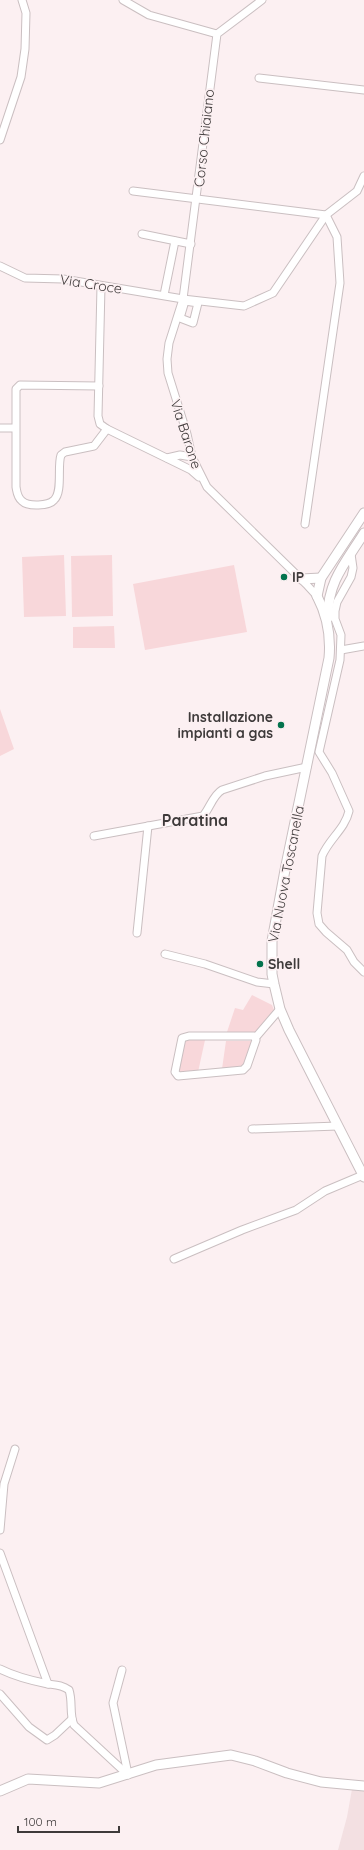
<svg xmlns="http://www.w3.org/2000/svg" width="364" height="1850" viewBox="0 0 364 1850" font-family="Quicksand,sans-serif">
	<rect width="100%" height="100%" fill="#fcf0f2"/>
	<polygon fill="#f3e0e2" points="352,1789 364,1789 364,1850 338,1850 347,1817"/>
	<g fill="#f8d7da">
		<polygon points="64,555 66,616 24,617 22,557"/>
		<polygon points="112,555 113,616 72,617 71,556"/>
		<polygon points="234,565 247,632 145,650 133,584"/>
		<polygon points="114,626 115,648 73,648 73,627"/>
		<polygon points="0,709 14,749 0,756"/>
		<polygon points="252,995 272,1005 274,1010 256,1033 227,1032 235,1008 243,1010"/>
		<polygon points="185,1040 205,1040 198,1072 178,1072"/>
		<polygon points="226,1041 254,1041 246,1057 243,1068 222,1069"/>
	</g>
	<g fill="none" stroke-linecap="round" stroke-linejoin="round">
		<defs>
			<g id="street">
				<polyline points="123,0 149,15 217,34"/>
				<polyline points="262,0 217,34 183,299 169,343 167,359 168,373 187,434 192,457 207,487 306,584 317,596"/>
				<polyline points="259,78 364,90"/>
				<polyline points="0,140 21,77 25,49 26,13 22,0"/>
				<polyline points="133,191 326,215 337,237 340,283 305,524"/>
				<polyline points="142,234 191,244"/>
				<polyline points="0,266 25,278 63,279 183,299 244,306 273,293 326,215 357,191 364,176"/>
				<polyline points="101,286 98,416 100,424 107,429 191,470 199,477"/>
				<polyline points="164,295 175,241"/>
				<polygon points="185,301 198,303 193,323 180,318"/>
				<path d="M99,386L20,385L16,389V487C17,492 17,497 22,501C28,507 49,506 54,500C63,492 57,466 61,455L65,452L94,446L107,429"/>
				<polyline points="0,428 15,428"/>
				<polyline points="167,458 180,455 192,457"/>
				<path d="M351,554L353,568L351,577L337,602L335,611V619L341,635L340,660L319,752L332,773L349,811C345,829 329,839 322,856L317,913L319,924L326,932L347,950L354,962L364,972"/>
				<polyline points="341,650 364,646"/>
				<path d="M94,836L203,816C210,808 213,795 222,790L265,776L307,767"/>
				<polyline points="137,933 148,826"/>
				<polyline points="165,954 205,964 257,982 274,984"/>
				<polygon points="189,1036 254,1036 256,1040 247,1066 243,1070 178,1076 175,1072 182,1038"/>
				<polyline points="256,1037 280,1009"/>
				<polyline points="252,1129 338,1126"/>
				<polyline points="174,1259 242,1230 296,1210 325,1191 363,1175"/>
				<polyline points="0,1530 4,1484 15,1449"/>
				<polyline points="0,1553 48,1684"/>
				<path d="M0,1669C14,1676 33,1681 48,1684C56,1685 62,1685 69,1690C73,1702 69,1714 74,1725L128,1775"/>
				<polyline points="122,1670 113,1703 128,1774"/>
				<polyline points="0,1694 29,1727 47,1740 55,1735 72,1719"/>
			</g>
			<g id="secondary">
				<polyline points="301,579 321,578"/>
				<path d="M317,596C327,615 331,636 329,658L285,870L272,941V974L274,984L280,1009L289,1030L364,1177"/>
				<polyline points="317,596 321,578 364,513"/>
				<path d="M328,618C327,582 346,562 364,533"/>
				<polyline points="0,1791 28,1779 99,1783 156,1765 231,1755 255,1761 287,1773 321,1782 364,1786"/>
			</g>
		</defs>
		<use href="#street" stroke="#cabfc1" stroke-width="9"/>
		<use href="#secondary" stroke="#cabfc1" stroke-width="11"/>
		<use href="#street" stroke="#fff" stroke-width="7"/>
		<use href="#secondary" stroke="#fff" stroke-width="9"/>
	</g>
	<g fill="#03734d" stroke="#fcf0f2" stroke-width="1.5">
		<circle cx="284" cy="577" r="4"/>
		<circle cx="281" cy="725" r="4"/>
		<circle cx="260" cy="964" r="4"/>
	</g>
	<g text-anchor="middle" stroke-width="3.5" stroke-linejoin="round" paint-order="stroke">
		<g font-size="14" fill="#3e3a3a" stroke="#fcf0f2">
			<text transform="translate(204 138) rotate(-84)" y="5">Corso Chiaiano</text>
			<text transform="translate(91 284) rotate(9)" y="5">Via Croce</text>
			<text transform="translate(186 434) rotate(72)" y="5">Via Barone</text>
			<text transform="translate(286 874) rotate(-79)" y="5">Via Nuova Toscanella</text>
		</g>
		<g font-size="14" font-weight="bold" fill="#3e3a3a" stroke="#fcf0f2" text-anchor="start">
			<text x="292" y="582">IP</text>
			<text x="273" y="722" text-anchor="end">Installazione<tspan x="273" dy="16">impianti a gas</tspan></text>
			<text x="268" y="969">Shell</text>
		</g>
		<g font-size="16" font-weight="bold" fill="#3e3a3a" stroke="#fcf0f2">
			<text x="195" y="826">Paratina</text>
		</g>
	</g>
	<path d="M18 1826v6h101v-6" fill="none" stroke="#3e3a3a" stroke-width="2"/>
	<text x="24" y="1826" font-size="12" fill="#3e3a3a" stroke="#fcf0f2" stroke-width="3" paint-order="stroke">100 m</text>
</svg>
